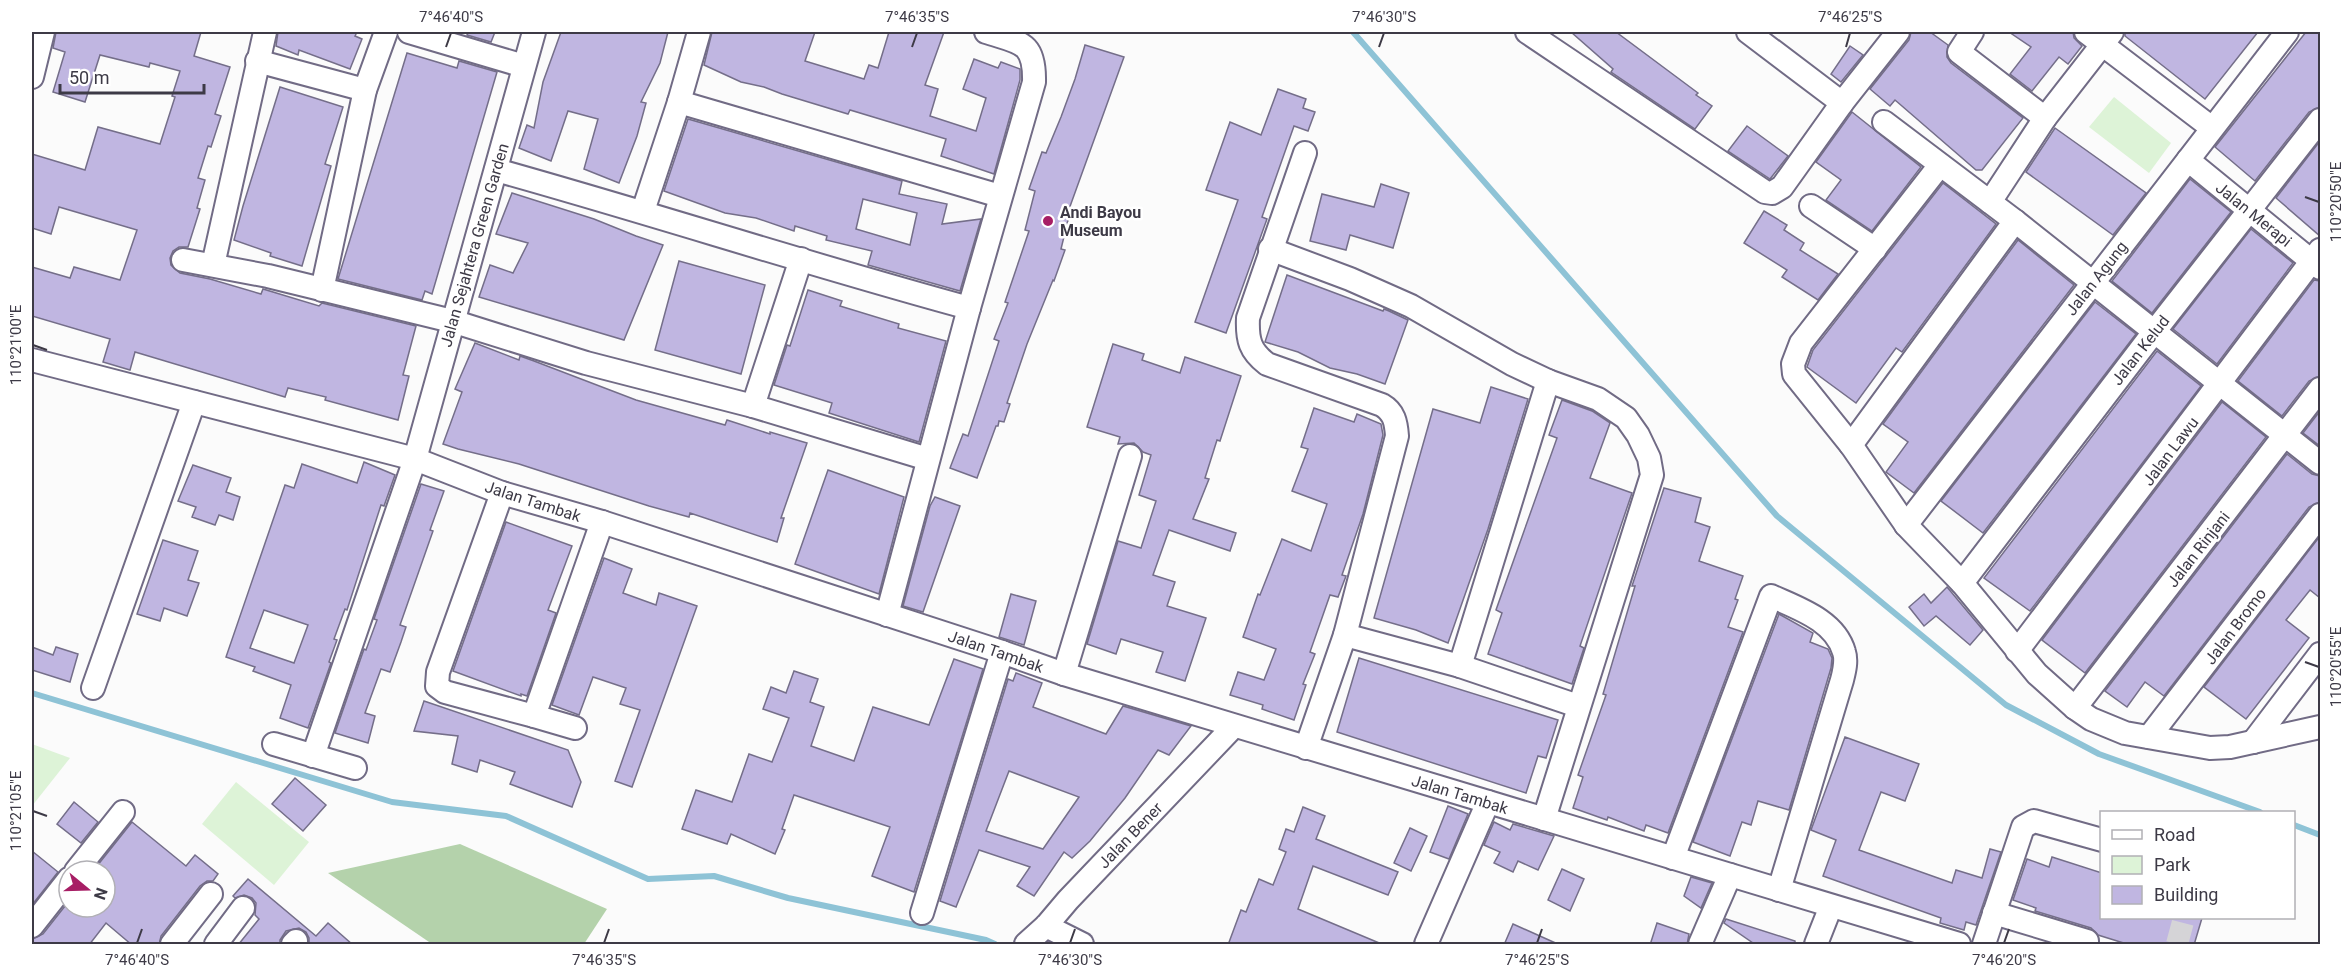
<svg xmlns="http://www.w3.org/2000/svg" width="2352" height="976" viewBox="0 0 2352 976" font-family="Roboto,sans-serif">
	<rect width="100%" height="100%" fill="#fbfbfb"/>
	<g fill="#ddf3d7">
		<polygon points="2114,97 2171,143 2149,173 2089,127"/>
		<polygon points="32,744 70,758 32,806"/>
		<polygon points="236,782 309,842 274,885 202,824"/>
	</g>
	<polygon fill="#b4d2ab" points="460,844 607,909 584,944 432,944 328,873"/>
	<g fill="none" stroke-linecap="round" stroke-linejoin="round">
		<g stroke="#8ec3d6" stroke-width="6">
			<polyline points="1353,32 1777,516 2006,705 2099,754 2260,812"/>
			<polyline points="32,693 392,802 506,816 648,879 714,876 788,898 986,940 995,944"/>
			<polyline points="2294,825 2320,835"/>
		</g>
	</g>
	<g fill="#c0b6e1" stroke="#746e89" stroke-width="1.5" fill-rule="evenodd">
		<polygon points="56,32 201,32 194,56 230,67 215,114 221,116 211,147 208,146 198,178 205,180 197,208 200,209 188,247 179,247 173,251 170,258 171,265 180,273 210,279 261,294 263,289 319,306 322,303 416,326 403,375 409,376 398,420 325,400 326,397 288,388 285,397 135,352 130,370 103,362 110,339 32,316 32,267 70,278 74,267 120,280 137,230 59,207 51,234 32,228 32,154 85,170 98,127 160,144 175,97 172,96 180,71 150,63 149,67 100,55 85,102 53,92 65,52 53,48"/>
		<polygon points="278,32 357,32 355,36 362,39 350,69 299,50 298,55 276,46"/>
		<polygon points="468,32 495,32 491,42 467,35"/>
		<polygon points="561,32 668,32 660,63 641,102 646,103 637,136 619,183 584,169 598,119 568,111 551,161 519,148 527,125 534,128 543,82"/>
		<polygon points="712,32 815,32 805,61 864,79 869,65 878,68 889,32 944,32 925,85 938,89 930,116 976,131 986,98 963,89 974,59 998,68 1001,62 1020,69 1020,80 994,174 941,156 946,139 850,110 848,114 782,94 764,87 741,82 704,65"/>
		<polygon points="1571,32 1616,32 1698,93 1696,95 1712,106 1695,129 1611,72 1613,69"/>
		<polygon points="1911,32 1930,32 1948,45 1947,57 1951,63 2023,118 1982,170 1976,170 1895,100 1890,106 1870,89 1909,40"/>
		<polygon points="2009,32 2073,32 2074,38 2082,46 2068,64 2059,57 2032,91 2010,74 2031,47"/>
		<polygon points="2125,32 2258,32 2205,99 2125,36"/>
		<polygon points="2306,32 2320,32 2320,107 2309,112 2255,181 2215,147"/>
		<polygon points="1085,45 1124,57 1068,212 1070,212 1061,249 1065,250 1054,281 1053,280 1027,344 1007,403 1010,404 1004,422 999,421 998,426 996,426 977,478 950,468 963,434 968,436 999,341 994,339 1008,303 1005,302 1029,231 1025,230 1035,191 1029,189 1042,152 1046,153 1061,117 1075,79"/>
		<polygon points="1850,46 1863,55 1841,82 1831,74"/>
		<polygon points="407,53 457,68 459,61 497,72 432,294 425,291 422,300 338,279"/>
		<polygon points="280,87 343,107 325,164 331,166 302,266 270,256 271,253 234,240 243,206"/>
		<polygon points="1278,89 1306,99 1303,108 1315,112 1308,131 1294,126 1262,217 1267,219 1226,333 1195,322 1238,200 1206,190 1230,122 1261,135"/>
		<polygon points="1852,112 1921,167 1872,231 1826,200 1841,180 1816,162"/>
		<path d="M688,119L902,181L899,194L947,204L942,224L981,219L960,291L868,265L872,251L826,240L827,236L795,226L794,231L756,218L725,213L664,191ZM863,199L917,213L910,245L856,229Z"/>
		<polygon points="1747,126 1788,156 1770,179 1728,151"/>
		<polygon points="2055,128 2146,193 2113,235 2026,172"/>
		<polygon points="2320,141 2320,236 2276,198"/>
		<polygon points="2190,179 2231,212 2152,313 2112,281"/>
		<polygon points="1943,183 1996,224 1902,352 1896,348 1856,403 1807,367 1813,350"/>
		<polygon points="1381,184 1409,193 1393,248 1350,235 1346,250 1310,241 1322,194 1374,207"/>
		<polygon points="512,193 594,219 636,236 663,245 624,340 479,297 490,265 513,273 528,243 496,234"/>
		<polygon points="1764,211 1787,225 1784,230 1804,243 1800,250 1838,274 1818,300 1782,277 1787,270 1744,243"/>
		<polygon points="2251,229 2293,263 2217,364 2173,329"/>
		<polygon points="2018,240 2074,285 1914,493 1886,472 1908,442 1883,424"/>
		<polygon points="679,261 765,285 741,374 655,350"/>
		<polygon points="1287,275 1383,311 1384,309 1389,311 1408,320 1385,384 1357,374 1330,368 1298,352 1265,342"/>
		<polygon points="2314,280 2320,281 2320,376 2309,381 2282,416 2238,381"/>
		<polygon points="808,290 842,301 840,306 899,324 898,328 946,341 919,442 829,413 832,403 774,385 787,345 790,346"/>
		<polygon points="2095,302 2136,334 1983,533 1941,501"/>
		<polygon points="475,343 519,360 520,356 534,361 636,400 725,425 727,420 770,434 770,432 807,443 781,518 784,518 777,542 690,513 689,517 649,506 519,464 458,449 443,444 462,392 455,389"/>
		<polygon points="1113,344 1144,354 1142,360 1180,373 1185,357 1241,376 1220,441 1217,440 1205,478 1209,479 1193,519 1236,533 1230,551 1169,530 1153,575 1175,582 1167,606 1206,618 1185,681 1156,672 1163,652 1121,639 1116,654 1087,644 1118,541 1141,548 1156,501 1139,495 1151,455 1143,452 1134,443 1118,444 1120,437 1087,427"/>
		<polygon points="2157,351 2201,386 2030,611 1984,578"/>
		<polygon points="1491,387 1528,399 1488,529 1448,643 1416,630 1374,618 1433,409 1480,423"/>
		<polygon points="1562,400 1592,411 1610,423 1590,478 1632,493 1580,646 1584,648 1572,684 1488,654 1502,613 1496,610 1557,438 1549,435"/>
		<polygon points="2222,402 2266,437 2085,673 2042,640"/>
		<polygon points="1314,408 1354,422 1357,414 1381,424 1383,435 1363,514 1342,575 1346,576 1338,597 1330,595 1310,652 1315,654 1303,684 1306,685 1294,720 1262,709 1263,705 1230,695 1238,672 1264,680 1276,649 1243,637 1258,594 1260,595 1282,539 1311,551 1327,504 1292,491 1308,449 1301,447"/>
		<polygon points="2320,411 2320,446 2303,433"/>
		<polygon points="2287,454 2312,474 2320,476 2320,502 2309,507 2164,696 2145,682 2127,707 2105,691"/>
		<path d="M364,462L395,475L384,506L381,505L347,610L345,609L334,639L337,640L329,662L331,663L308,728L280,718L291,685L253,671L255,667L226,657L285,485L294,488L302,464L357,483ZM264,610L308,625L294,663L250,648Z"/>
		<polygon points="193,465 231,478 226,492 240,497 233,520 219,515 215,525 192,517 196,507 178,501"/>
		<polygon points="828,470 904,497 879,594 795,564"/>
		<polygon points="421,484 444,491 430,530 433,531 400,625 406,627 401,642 390,672 381,669 365,713 375,716 368,743 335,733 364,649 366,650 377,620 374,619"/>
		<polygon points="1664,488 1701,498 1695,522 1710,527 1699,561 1743,576 1735,599 1738,600 1728,627 1743,632 1668,833 1646,825 1644,831 1608,817 1607,820 1573,808 1583,777 1578,775 1606,695 1603,694 1635,586 1632,586"/>
		<polygon points="935,497 960,506 923,612 903,606 930,506"/>
		<polygon points="506,522 572,546 548,610 556,613 527,696 521,694 521,696 453,671"/>
		<polygon points="2320,536 2320,598 2310,590 2286,620 2309,638 2246,719 2204,687"/>
		<polygon points="163,540 198,551 188,580 199,583 187,616 164,608 160,621 137,614"/>
		<polygon points="604,558 632,569 623,593 656,605 659,593 697,606 632,787 615,781 640,710 620,704 626,688 593,677 579,715 552,705"/>
		<polygon points="1947,587 1983,630 1970,645 1936,616 1924,626 1909,607 1924,594 1931,603"/>
		<polygon points="1011,594 1036,601 1024,645 999,637"/>
		<polygon points="1779,614 1813,633 1810,642 1828,649 1832,658 1831,668 1789,810 1758,801 1751,825 1742,822 1730,856 1693,842"/>
		<polygon points="32,647 53,655 56,647 78,654 70,682 32,670"/>
		<polygon points="1359,658 1558,720 1546,758 1538,756 1526,793 1337,732"/>
		<polygon points="954,659 983,669 914,892 872,876 890,827 794,795 782,829 785,830 775,854 731,834 727,844 682,829 696,790 732,802 749,754 772,762 789,718 763,709 771,687 786,693 794,671 818,679 810,702 824,707 811,746 854,761 873,707 929,725"/>
		<path d="M1016,673L1042,683L1033,707L1106,734L1123,706L1191,726L1169,755L1158,750L1125,798L1090,841L1072,858L1064,852L1034,896L1017,886L1030,867L979,850L956,907L940,901L1008,679L1013,681ZM1009,771L1079,797L1043,849L986,831Z"/>
		<polygon points="424,701 568,750 581,782 572,807 510,784 515,772 480,760 477,772 452,764 458,736 414,731"/>
		<polygon points="1845,737 1919,764 1905,801 1881,792 1859,850 1952,883 1956,870 1982,878 1990,849 2001,852 1976,925 1966,922 1964,930 1940,923 1941,918 1823,876 1836,840 1811,830"/>
		<polygon points="295,778 326,805 303,831 272,804"/>
		<polygon points="74,802 98,822 81,843 57,824"/>
		<polygon points="1448,806 1468,814 1449,859 1430,852"/>
		<polygon points="1303,807 1325,816 1316,839 1398,872 1388,895 1313,866 1298,909 1384,945 1228,945 1241,910 1246,912 1259,879 1273,885 1286,852 1279,849 1286,829 1294,832"/>
		<polygon points="132,822 186,866 195,855 218,874 213,881 207,881 200,886 161,936 159,945 132,945 106,923 89,945 32,945 32,939 43,934 69,901 69,907 105,907 105,871 93,871"/>
		<polygon points="1494,822 1510,830 1513,824 1554,836 1538,870 1518,861 1513,872 1494,863 1500,852 1484,845"/>
		<polygon points="1410,828 1427,836 1411,871 1394,863"/>
		<polygon points="32,851 58,872 32,905"/>
		<polygon points="2052,857 2102,873 2102,918 2202,918 2194,945 2130,945 2098,935 2091,928 2035,911 2036,908 2013,900 2027,859 2049,867"/>
		<polygon points="1562,869 1584,879 1570,911 1548,900"/>
		<polygon points="1691,877 1712,883 1701,908 1684,896"/>
		<polygon points="248,879 316,936 328,923 353,945 309,945 309,938 306,932 299,928 286,931 280,940 280,945 238,945 259,919 255,915 256,903 252,898 244,895 235,898 233,896"/>
		<polygon points="1726,919 1795,941 1795,945 1756,945 1724,923"/>
		<polygon points="1657,923 1689,934 1687,945 1650,945"/>
		<polygon points="1513,924 1560,945 1504,945"/>
	</g>
	<g fill="none" stroke-linecap="round" stroke-linejoin="round">
		<polyline stroke="#d5d4d7" stroke-width="22" stroke-dasharray="22 11" stroke-linecap="butt" points="2177,944 2184,918"/>
		<defs>
			<g id="minor">
				<polyline points="409,32 524,66"/>
				<polyline points="1527,32 1765,192 1772,193 1782,187 1842,103 1898,32"/>
				<polyline points="1748,32 1842,103"/>
				<polyline points="1972,32 1959,52 2045,118"/>
				<polyline points="2086,32 2212,128"/>
				<polyline points="257,61 365,90"/>
				<polyline points="32,77 43,32"/>
				<polyline points="679,102 1000,196"/>
				<polyline points="1884,122 2015,221 2320,463"/>
				<path d="M1305,153L1248,318C1247,340 1250,351 1267,364L1382,405C1394,412 1396,422 1397,436L1345,635L1306,748"/>
				<polyline points="2188,160 2320,268"/>
				<polyline points="1940,165 1801,343 1793,364 1794,374 1851,445 1906,525 1962,583 2037,674 2075,708 2091,719 2125,733 2210,748 2230,747 2320,727"/>
				<path d="M496,170C654,214 810,265 969,308"/>
				<polyline points="1990,202 2045,118 2112,32"/>
				<polyline points="1811,206 1875,249"/>
				<polyline points="643,211 679,102 699,32"/>
				<polyline points="1270,249 1350,279 1411,306 1512,364 1548,381 1598,399 1626,418 1638,435 1649,458 1652,475 1544,819"/>
				<polyline points="183,260 268,276 452,321 586,363 753,406 928,459"/>
				<polyline points="213,265 265,32"/>
				<polyline points="322,290 365,90 386,32"/>
				<polyline points="32,360 415,459 502,493 602,522 1002,652 1064,674 1959,944"/>
				<polyline points="753,406 801,259"/>
				<polyline points="1851,445 2015,221"/>
				<polyline points="502,493 438,672 437,686 445,692 534,716"/>
				<polyline points="1906,525 2287,32"/>
				<polyline points="1962,583 2154,332 2320,120"/>
				<path d="M887,615L969,308L1034,82C1035,41 1020,43 986,32"/>
				<polyline points="1345,635 1460,666 1578,706"/>
				<polyline points="2017,651 2320,250"/>
				<polyline points="1460,666 1548,381"/>
				<polyline points="1064,674 1130,456"/>
				<polyline points="93,688 194,402"/>
				<polyline points="2075,708 2320,389"/>
				<polyline points="575,728 534,716 602,522"/>
				<polyline points="2149,737 2320,515"/>
				<polyline points="2253,742 2320,654"/>
				<polyline points="274,744 355,768"/>
				<polyline points="313,756 415,459 534,32"/>
				<path d="M1673,858L1771,596C1797,608 1835,620 1844,652C1847,661 1844,672 1842,680L1779,890"/>
				<polyline points="76,871 123,812"/>
				<polyline points="922,913 1002,652"/>
				<polyline points="1994,913 2087,941"/>
				<polyline points="32,926 69,879"/>
				<polyline points="1046,926 1082,944"/>
				<polyline points="172,944 211,894"/>
				<polyline points="216,944 243,908"/>
				<polyline points="293,944 296,941"/>
				<polyline points="1026,944 1046,926 1068,900 1234,726"/>
				<polyline points="1426,944 1488,802"/>
				<polyline points="1700,944 1730,875"/>
				<polyline points="1816,944 1831,906"/>
				<polyline points="1984,944 2023,827 2034,821 2102,840"/>
			</g>
		</defs>
		<use href="#minor" stroke="#716b85" stroke-width="26"/>
		<use href="#minor" stroke="#fff" stroke-width="22"/>
	</g>
	<path fill="none" stroke="#3d3a46" stroke-width="2" d="M446,47L451,33M912,47L917,33M1379,47L1384,33M1846,47L1850,33M2305,197L2319,202M33,345L47,350M2305,662L2319,667M33,811L47,816M137,943L142,929M604,943L609,929M1070,943L1075,929M1537,943L1542,929M2004,943L2009,929"/>
	<circle fill="#a71e65" stroke="#fff" stroke-width="2" cx="1048" cy="221" r="6"/>
	<g text-anchor="middle" stroke-width="5" stroke-linejoin="round" paint-order="stroke">
		<g font-size="16" font-weight="bold" fill="#3d3a46" stroke="#fff" text-anchor="start">
			<text x="1060" y="218">Andi Bayou<tspan x="1060" dy="18">Museum</tspan></text>
		</g>
		<g font-size="16" fill="#3d3a46" stroke="#fff">
			<text transform="translate(2254 214) rotate(39)" y="6">Jalan Merapi</text>
			<text transform="translate(474 245) rotate(-74)" y="6">Jalan Sejahtera Green Garden</text>
			<text transform="translate(2096 278) rotate(-52)" y="6">Jalan Agung</text>
			<text transform="translate(2140 350) rotate(-52)" y="6">Jalan Kelud</text>
			<text transform="translate(2170 451) rotate(-53)" y="6">Jalan Lawu</text>
			<text transform="translate(533 501) rotate(18)" y="6">Jalan Tambak</text>
			<text transform="translate(2198 549) rotate(-52)" y="6">Jalan Rinjani</text>
			<text transform="translate(2235 626) rotate(-53)" y="6">Jalan Bromo</text>
			<text transform="translate(996 651) rotate(19)" y="6">Jalan Tambak</text>
			<text transform="translate(1460 794) rotate(17)" y="6">Jalan Tambak</text>
			<text transform="translate(1130 835) rotate(-46)" y="6">Jalan Bener</text>
		</g>
	</g>
	<rect width="2352" height="976" fill="none" stroke="#ffffff" stroke-width="66"/>
	<rect x="2100" y="811" width="195" height="108" fill="#ffffff" stroke="#b1b0b5" stroke-width="1.5"/>
	<rect x="2112" y="830" width="30" height="9" fill="#ffffff" stroke="#b1b0b5" stroke-width="1.5"/>
	<text x="2154" y="841" font-size="18" fill="#3d3a46">Road</text>
	<rect x="2112" y="856" width="30" height="18" fill="#ddf3d7" stroke="#b1b0b5" stroke-width="1.5"/>
	<text x="2154" y="871" font-size="18" fill="#3d3a46">Park</text>
	<rect x="2112" y="886" width="30" height="18" fill="#c0b6e1" stroke="#b1b0b5" stroke-width="1.5"/>
	<text x="2154" y="901" font-size="18" fill="#3d3a46">Building</text>
	<g transform="translate(87 889) rotate(109)"><circle r="28" fill="#ffffff" stroke="#b1b0b5" stroke-width="1.5"/>
	<path d="M0-4.5L10 22L0 15L-10 22Z" fill="#a71e65"/>
	<text y="-9" font-size="16" font-weight="bold" text-anchor="middle" fill="#3d3a46">N</text>
	</g>
	<path d="M60 84v9h144v-9" fill="none" stroke="#3d3a46" stroke-width="3"/>
	<text x="69" y="84" font-size="18" fill="#3d3a46" stroke="#ffffff" stroke-width="4.5" paint-order="stroke">50 m</text>
	<rect x="33" y="33" width="2286" height="910" fill="none" stroke="#3d3a46" stroke-width="2"/>
	<g font-size="15" text-anchor="middle" fill="#3d3a46">
		<text x="451" y="22">7°46'40"S</text>
		<text x="917" y="22">7°46'35"S</text>
		<text x="1384" y="22">7°46'30"S</text>
		<text x="1850" y="22">7°46'25"S</text>
		<text transform="translate(2336 202) rotate(-90)" y="5">110°20'50"E</text>
		<text transform="translate(16 345) rotate(-90)" y="5">110°21'00"E</text>
		<text transform="translate(2336 667) rotate(-90)" y="5">110°20'55"E</text>
		<text transform="translate(16 811) rotate(-90)" y="5">110°21'05"E</text>
		<text x="137" y="965">7°46'40"S</text>
		<text x="604" y="965">7°46'35"S</text>
		<text x="1070" y="965">7°46'30"S</text>
		<text x="1537" y="965">7°46'25"S</text>
		<text x="2004" y="965">7°46'20"S</text>
	</g>
</svg>
